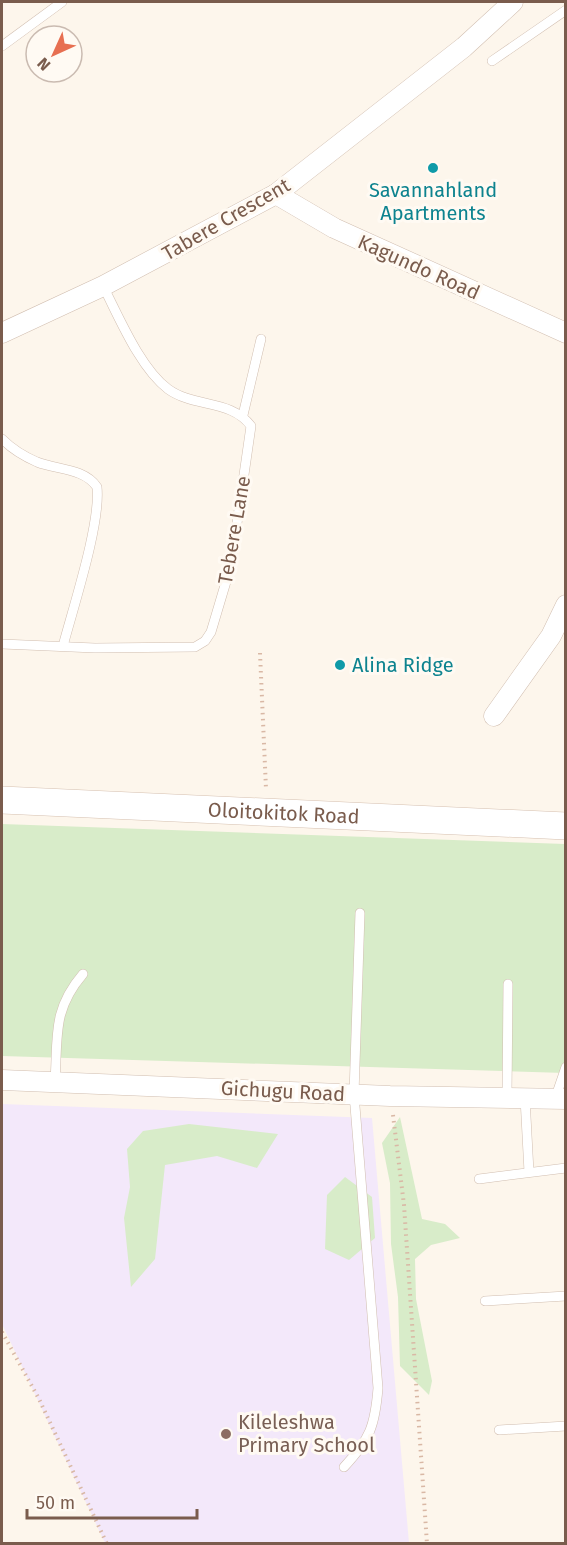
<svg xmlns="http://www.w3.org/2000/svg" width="567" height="1545" viewBox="0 0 567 1545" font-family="'Fira Sans',sans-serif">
	<rect width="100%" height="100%" fill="#fdf6ec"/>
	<polygon fill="#f3e8fa" points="2,1104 372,1118 409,1543 105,1543 2,1324"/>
	<g fill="#d8ecc9">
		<polygon points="2,824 565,844 565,1073 2,1056"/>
		<polygon points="400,1117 422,1219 445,1224 460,1238 431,1245 415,1259 416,1299 432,1381 429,1395 400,1366 398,1297 391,1244 390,1183 382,1143"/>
		<polygon points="189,1124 278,1134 257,1168 217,1156 165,1165 155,1259 131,1287 124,1218 130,1187 127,1149 143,1131"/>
		<polygon points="345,1177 372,1197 375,1238 349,1260 325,1249 327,1195"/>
	</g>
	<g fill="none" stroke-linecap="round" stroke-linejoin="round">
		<defs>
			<g id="lane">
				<polyline points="2,46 62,2"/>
				<polyline points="492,61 566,10"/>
				<polyline points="243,415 261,339"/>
				<path d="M2,439C12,449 23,456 37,462C57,470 84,468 97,487C101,523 73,608 63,646"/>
				<path d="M2,644L95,648L195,647L205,641L211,632L231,565L251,426C231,399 194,408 168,389C140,368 119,317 103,286"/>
				<path d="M55,1081C58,1037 52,1010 83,974"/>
				<polyline points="507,1098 508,984"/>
				<polyline points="525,1098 529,1172"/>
				<polyline points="555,1099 566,1067"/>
				<polyline points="479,1179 566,1168"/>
				<polyline points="485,1301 566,1296"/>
				<polyline points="499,1430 566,1426"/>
				<path d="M344,1467C370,1439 375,1426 378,1388L354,1094L360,913"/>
			</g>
			<g id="street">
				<polyline points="276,194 334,228 566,333"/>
				<polyline points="2,333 103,286 276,194 464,47 513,2"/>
				<polyline points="494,716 551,636 566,605"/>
				<polyline points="2,1080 390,1096 566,1099"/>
			</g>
			<g id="secondary">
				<path id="s1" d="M2,800L566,826"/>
			</g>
		</defs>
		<use href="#lane" stroke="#d1beb0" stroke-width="10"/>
		<use href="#street" stroke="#d1beb0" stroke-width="21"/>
		<use href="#secondary" stroke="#d6c0b0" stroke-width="28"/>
		<g stroke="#d9b8a5" stroke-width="4" stroke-dasharray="1.5 4.5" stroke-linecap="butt">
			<polyline points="260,653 266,789"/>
			<polyline points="393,1115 404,1205 427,1544"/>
			<polyline points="2,1332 39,1399 107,1544"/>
		</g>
		<use href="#lane" stroke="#fff" stroke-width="9"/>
		<use href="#street" stroke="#fff" stroke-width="20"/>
		<use href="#secondary" stroke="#fff" stroke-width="27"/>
	</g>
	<g fill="#0f9aa8" stroke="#fffaf3" stroke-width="2">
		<circle cx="433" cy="168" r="6"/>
		<circle cx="340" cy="665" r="6"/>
	</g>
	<circle fill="#8d6e63" stroke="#fffaf3" stroke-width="2" cx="226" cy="1434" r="6"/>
	<g text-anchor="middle" stroke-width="6" stroke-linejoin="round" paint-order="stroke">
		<g font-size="20" fill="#0d838f" stroke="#fffaf3">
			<text x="433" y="197">Savannahland<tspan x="433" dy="23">Apartments</tspan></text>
			<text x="352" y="672" text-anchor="start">Alina Ridge</text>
		</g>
		<g font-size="20" fill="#7a5c4d" stroke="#fffaf3">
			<text transform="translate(226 219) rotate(-30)" y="7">Tabere Crescent</text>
			<text transform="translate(419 267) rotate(24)" y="7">Kagundo Road</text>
			<text transform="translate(234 530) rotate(-80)" y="7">Tebere Lane</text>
			<text dy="7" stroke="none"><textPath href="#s1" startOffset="282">Oloitokitok Road</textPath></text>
			<text transform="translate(283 1091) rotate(3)" y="7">Gichugu Road</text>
		</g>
		<g font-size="20" fill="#785e54" stroke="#fffaf3" text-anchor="start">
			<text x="238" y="1429">Kileleshwa<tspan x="238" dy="23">Primary School</tspan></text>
		</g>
	</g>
	<rect width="567" height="1545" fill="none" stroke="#7a5c4d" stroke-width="6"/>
	<g transform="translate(54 54) rotate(225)"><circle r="28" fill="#fffaf3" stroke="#cabbb1" stroke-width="1.5"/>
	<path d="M0-4.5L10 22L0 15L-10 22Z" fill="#e76f51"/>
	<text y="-9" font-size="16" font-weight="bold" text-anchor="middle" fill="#7a5c4d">N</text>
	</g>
	<path d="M27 1509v9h170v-9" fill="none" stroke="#7a5c4d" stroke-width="3"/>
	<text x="36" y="1509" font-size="18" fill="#7a5c4d" stroke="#fffaf3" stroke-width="4.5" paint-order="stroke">50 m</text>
</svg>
